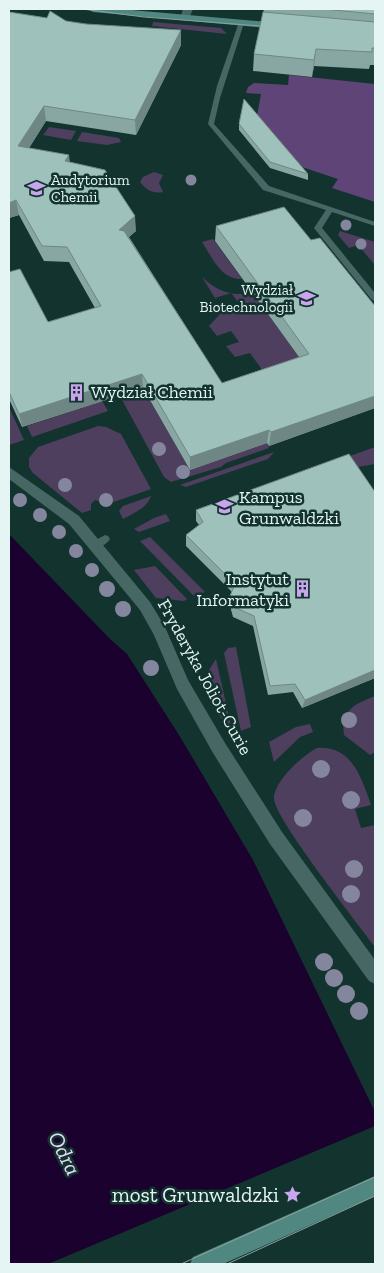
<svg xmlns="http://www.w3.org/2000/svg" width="384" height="1273" viewBox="0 0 384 1273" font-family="'Zilla Slab',serif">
	<rect width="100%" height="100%" fill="#13332f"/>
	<g fill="#4e3f5e">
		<polygon points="153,22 221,28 227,34 152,26"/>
		<polygon points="49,127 76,131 71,140 43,135"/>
		<polygon points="82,132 119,138 121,142 107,145 77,141"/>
		<path d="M154,172L163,175L159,183L163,192C153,194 146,190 140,182L143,177Z"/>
		<polygon points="340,231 375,242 375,265 358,245 349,248 338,235"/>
		<path d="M213,239L242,279C221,280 212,257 202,242Z"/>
		<path d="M202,277C215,290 233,298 252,292L307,368L270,381L250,353L235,357L226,346L239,342L231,331L217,336L209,326L220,314L242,307L231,293L215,298Z"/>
		<polygon points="143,388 190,470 267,442 269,448 226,463 221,467 171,482 164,477 120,396"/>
		<polygon points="102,401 108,411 32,437 27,426"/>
		<polygon points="9,407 24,440 9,445"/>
		<polygon points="98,426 106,427 121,434 151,489 108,504 95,500 91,504 91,510 82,513 33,473 29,467 29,458 38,447"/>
		<polygon points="375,447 375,464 358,467 350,456"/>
		<polygon points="274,452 268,459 186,487 180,485"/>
		<path d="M151,496C147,508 134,513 123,519L119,511L123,506Z"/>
		<polygon points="166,514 170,521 139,532 134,529 154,518"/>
		<polygon points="150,537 205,592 194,596 140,541"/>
		<polygon points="155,566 187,599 184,601 156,598 134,570"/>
		<polygon points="236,647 251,727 241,731 224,653 228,648"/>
		<polygon points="216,659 231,726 228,729 200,684"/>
		<path d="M375,696V752L370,755L344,735C340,710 355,704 375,696Z"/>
		<polygon points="310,724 313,732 300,737 274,762 269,742 296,727"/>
		<path d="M317,748C352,745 362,779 371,805L355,809L361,828L375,825V947C358,924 275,819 274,799C273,782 303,755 317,748Z"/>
	</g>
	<polygon fill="#5e4477" points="289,75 375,84 375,202 332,188 338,179 293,164 256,121 261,94 246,93 248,87 254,83 288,85"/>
	<polygon fill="#1b012e" points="9,534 110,639 127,654 179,735 253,860 375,1112 375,1264 9,1264"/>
	<polygon fill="#13332f" points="375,1126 375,1264 48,1264"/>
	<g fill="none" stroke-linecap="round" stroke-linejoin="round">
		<g fill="#466763" fill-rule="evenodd">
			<polygon points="239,22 244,23 220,98 214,124 269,186 375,222 375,226 332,212 322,228 375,293 375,301 372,300 314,228 326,210 263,190 208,124 217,86"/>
			<path d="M105,535L108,536L110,539C107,544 98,550 92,548L90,545L92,542Z"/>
		</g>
		<g fill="#466763" fill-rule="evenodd">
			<polygon points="183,9 193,9 188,21 180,19"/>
			<polygon points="9,467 79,516 150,602 165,627 188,680 225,743 282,832 375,960 375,984 369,981 270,844 213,753 177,689 154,635 140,610 69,524 9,479"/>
		</g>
		<g fill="#518781" fill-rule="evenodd">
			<polygon points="88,9 120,9 279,23 284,26 279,29 93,12"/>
			<polygon points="375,1176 375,1196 223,1264 190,1264 193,1257"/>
		</g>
		<g stroke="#8aa19e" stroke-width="1">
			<polyline points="82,9 144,17 273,27"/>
			<polyline points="181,1264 375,1177"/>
			<polyline points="227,1264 375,1196"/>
		</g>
	</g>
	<g fill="#84869e">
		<circle cx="191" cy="180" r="5.5"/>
		<circle cx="346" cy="225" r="5.5"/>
		<circle cx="361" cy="244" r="5.5"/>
		<circle cx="159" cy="449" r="7"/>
		<circle cx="183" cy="472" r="7"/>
		<circle cx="65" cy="485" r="7"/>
		<circle cx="20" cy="500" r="7"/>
		<circle cx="106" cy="500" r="7"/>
		<circle cx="40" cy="515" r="7"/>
		<circle cx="59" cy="532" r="7"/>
		<circle cx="76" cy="551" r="7"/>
		<circle cx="92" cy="570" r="7"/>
		<circle cx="107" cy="589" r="8"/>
		<circle cx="123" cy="609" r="8"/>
		<circle cx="151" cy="668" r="8"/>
		<circle cx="349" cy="720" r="8"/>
		<circle cx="321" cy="769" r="9"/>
		<circle cx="351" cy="800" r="9"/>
		<circle cx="303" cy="818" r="9"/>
		<circle cx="354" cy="869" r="9"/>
		<circle cx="351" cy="894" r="9"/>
		<circle cx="324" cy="962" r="9"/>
		<circle cx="334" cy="978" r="9"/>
		<circle cx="346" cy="994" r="9"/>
		<circle cx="359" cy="1011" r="9"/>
	</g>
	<g fill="#88a6a2">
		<polygon points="264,9 375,9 375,65 370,65 369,69 314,66 312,77 253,71 254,54"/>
		<polygon points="9,12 66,21 181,45 136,135 46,121 29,148 70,162 136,231 129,237 222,383 299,357 215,241 216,226 311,240 375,306 375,408 269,446 267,443 190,470 143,388 22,427 9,399 9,272 48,322 95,308 69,262 44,261 19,215 9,218"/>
		<polygon points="239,124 308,174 308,180 270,168 239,130"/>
		<polygon points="375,492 375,678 302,708 293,692 268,695 253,626 233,617 230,606 230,596 232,592 186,546 186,535 199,525 196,521 196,510"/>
	</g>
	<g fill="#6f8784">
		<polygon points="181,30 181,45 136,135 135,120"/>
		<polygon points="316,49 314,66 312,77 314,60"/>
		<polygon points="44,106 46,121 21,161 18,146"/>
		<polygon points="69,155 71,171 65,161"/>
		<polygon points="16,200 19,215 9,218 9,203"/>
		<polygon points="135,216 136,231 120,244 119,230"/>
		<polygon points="142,374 143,388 22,427 19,414"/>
		<polygon points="375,396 375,408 269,446 271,432"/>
		<polygon points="269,430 267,443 190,470 190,457"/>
		<polygon points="375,670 375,678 302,708 305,700"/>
	</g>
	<g fill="#9ec1bc" stroke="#6f8784">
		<polygon points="323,9 375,9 375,14"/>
		<polygon points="50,11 66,21 86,24 181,30 135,120 44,106 18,146 69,155 65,161 105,170 135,216 119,230 124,231 222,383 309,354 216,226 284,207 311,240 320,238 375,306 375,396 271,432 269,430 190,457 142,374 19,414 9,392 9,272 20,269 48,322 101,306 67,247 42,246 16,200 9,203 9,12 47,18"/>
		<polygon points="263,12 375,22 375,48 372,48 372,52 316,49 314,60 254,54"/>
		<polygon points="244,99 308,174 270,162 239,124"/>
		<polygon points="349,454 375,492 375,670 305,700 295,684 270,686 254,616 234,607 230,596 235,584 186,535 203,522 196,510"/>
	</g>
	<defs>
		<symbol id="university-bare" viewBox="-9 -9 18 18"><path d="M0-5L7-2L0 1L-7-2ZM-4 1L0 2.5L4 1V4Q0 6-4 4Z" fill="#c9a5ee" stroke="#13332f" stroke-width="2.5" paint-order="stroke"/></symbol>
		<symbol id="building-bare" viewBox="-9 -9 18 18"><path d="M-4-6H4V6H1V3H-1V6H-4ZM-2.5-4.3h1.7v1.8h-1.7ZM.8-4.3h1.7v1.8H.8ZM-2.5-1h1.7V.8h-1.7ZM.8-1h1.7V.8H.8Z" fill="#c9a5ee" stroke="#13332f" stroke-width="2.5" paint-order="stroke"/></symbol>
		<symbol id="sight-bare" viewBox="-9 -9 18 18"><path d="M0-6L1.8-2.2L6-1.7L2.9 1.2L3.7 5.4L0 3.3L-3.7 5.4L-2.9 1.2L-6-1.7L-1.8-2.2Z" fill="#c9a5ee" stroke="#13332f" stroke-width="2.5" paint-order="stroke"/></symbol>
	</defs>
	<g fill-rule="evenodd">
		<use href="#university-bare" x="24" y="176" width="25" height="25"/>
		<use href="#university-bare" x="294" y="286" width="25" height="25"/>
		<use href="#building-bare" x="64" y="380" width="25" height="25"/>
		<use href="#university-bare" x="212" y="494" width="25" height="25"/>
		<use href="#building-bare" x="290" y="576" width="25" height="25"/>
		<use href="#sight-bare" x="280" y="1182" width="25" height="25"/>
	</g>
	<g text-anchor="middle" stroke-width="5" stroke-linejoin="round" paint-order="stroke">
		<g font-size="15" fill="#e4f5f3" stroke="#13332f" text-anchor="start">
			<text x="51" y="185">Audytorium<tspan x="51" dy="17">Chemii</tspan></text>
			<text x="293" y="295" text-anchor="end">Wydział<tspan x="293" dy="17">Biotechnologii</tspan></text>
		</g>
		<g font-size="18" fill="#e4f5f3" stroke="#13332f" text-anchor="start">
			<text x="91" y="398">Wydział Chemii</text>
			<text x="239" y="503">Kampus<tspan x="239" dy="21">Grunwaldzki</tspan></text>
			<text x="289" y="585" text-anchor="end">Instytut<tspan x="289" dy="21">Informatyki</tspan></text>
		</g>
		<g font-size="18" fill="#e4f5f3" stroke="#13332f">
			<text transform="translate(205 677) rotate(61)" y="6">Fryderyka Joliot-Curie</text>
		</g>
		<g font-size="21" fill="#e4f5f3" stroke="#13332f" text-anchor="end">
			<text x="279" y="1202">most Grunwaldzki</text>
		</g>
		<g font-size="22" font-style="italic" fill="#e7d8f8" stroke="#13332f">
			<text transform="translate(65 1153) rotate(63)" y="8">Odra</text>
		</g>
	</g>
	<rect width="384" height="1273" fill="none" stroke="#e4f5f3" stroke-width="20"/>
</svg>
